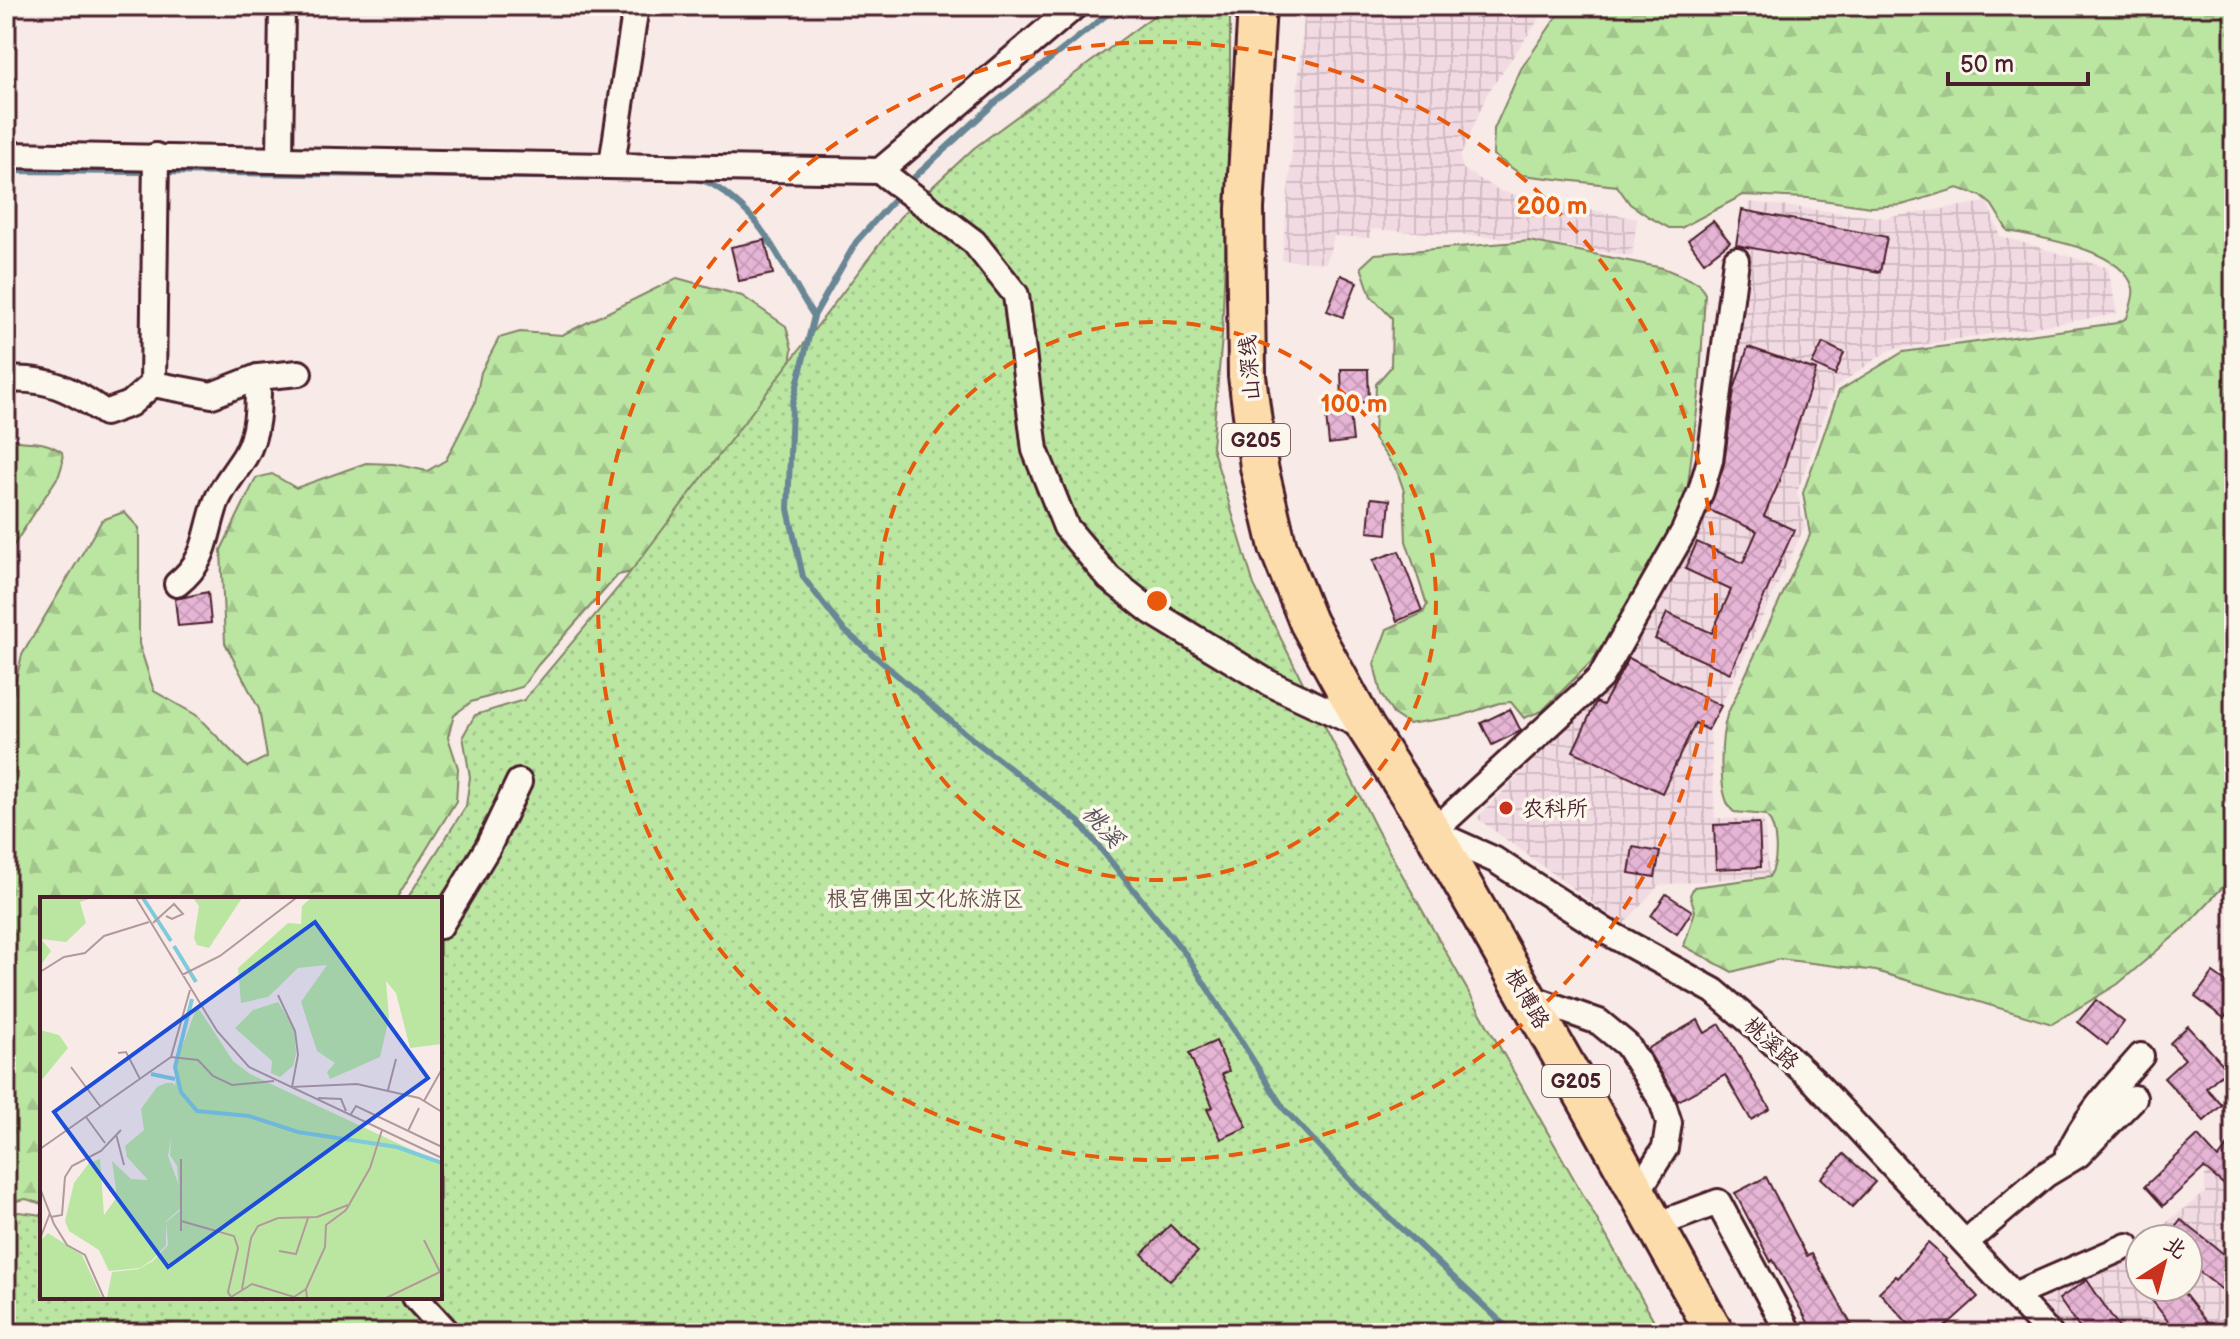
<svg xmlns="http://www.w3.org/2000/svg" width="2240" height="1339" viewBox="0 0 2240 1339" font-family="'Balsamiq Sans','LXGW WenKai TC',sans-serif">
	<defs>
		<pattern id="industrial-grid" width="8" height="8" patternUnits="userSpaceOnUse" patternTransform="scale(2)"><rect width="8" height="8" fill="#f2dae2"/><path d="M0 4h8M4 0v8" fill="none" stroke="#d1bbc2"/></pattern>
		<pattern id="forest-firs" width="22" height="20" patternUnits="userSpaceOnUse" patternTransform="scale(2)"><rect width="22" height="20" fill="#bbe6a2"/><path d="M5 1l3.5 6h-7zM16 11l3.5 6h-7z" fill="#a2c58c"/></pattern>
		<pattern id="park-dots" width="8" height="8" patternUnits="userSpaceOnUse" patternTransform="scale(2)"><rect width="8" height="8" fill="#bbe6a2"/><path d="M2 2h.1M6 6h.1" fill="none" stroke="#a2c58c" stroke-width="1.8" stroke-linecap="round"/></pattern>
		<pattern id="building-cross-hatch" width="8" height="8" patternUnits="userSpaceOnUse" patternTransform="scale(2)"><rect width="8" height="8" fill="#e6b5d5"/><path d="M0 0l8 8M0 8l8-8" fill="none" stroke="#c79bb7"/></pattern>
	</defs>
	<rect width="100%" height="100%" fill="#f7eae7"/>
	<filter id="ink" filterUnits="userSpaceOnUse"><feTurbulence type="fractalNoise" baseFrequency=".0125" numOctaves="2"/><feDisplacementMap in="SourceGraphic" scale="16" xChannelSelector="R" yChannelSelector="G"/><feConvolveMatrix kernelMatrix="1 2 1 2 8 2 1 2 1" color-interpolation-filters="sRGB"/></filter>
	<g filter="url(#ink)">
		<g fill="url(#industrial-grid)">
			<polygon points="1305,6 1548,6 1487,94 1460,158 1463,169 1502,192 1637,219 1632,256 1520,239 1371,229 1369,238 1334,236 1326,263 1282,260"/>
			<polygon points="1749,202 1884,218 1987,202 2000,236 2108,268 2117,314 1889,350 1834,388 1797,492 1805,526 1710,729 1715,818 1764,820 1769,875 1659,885 1623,925 1477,818 1599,694 1715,471"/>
			<polygon points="2232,1141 2234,1143 2234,1333 2062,1333 2036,1292 2110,1264 2140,1249 2140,1287 2188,1287 2188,1239 2152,1239 2167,1222 2205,1193 2205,1175"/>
		</g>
		<g fill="url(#forest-firs)" stroke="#828266" stroke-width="2">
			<path d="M1564,6H2234V875L2187,925L2118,984L2052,1024L1876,971L1780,959L1732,972L1684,946L1695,911L1690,895L1694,887L1769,877C1779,863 1778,828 1766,815L1734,812C1716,798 1721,736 1727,715L1810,535L1803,493L1839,391L1903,352L2117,323L2127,318C2129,309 2135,297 2133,288C2122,249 2042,238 2008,231L1992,205L1981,196L1958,188L1902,205L1871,207L1808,198L1743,195L1681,228H1669L1649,217L1630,204L1617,186L1522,175L1493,155L1494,129L1521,69Z"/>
			<polygon points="1529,241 1663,268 1699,283 1705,294 1699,394 1685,509 1593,660 1542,711 1524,718 1511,702 1499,703 1461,716 1408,724 1393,714 1381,694 1374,664 1387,629 1423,613 1427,605 1406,541 1404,491 1397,471 1374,439 1376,384 1391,367 1392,318 1371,296 1361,267 1375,254"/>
			<polygon points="677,278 742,296 786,326 792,349 784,410 636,571 618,575 538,665 522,687 471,702 454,715 448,737 458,768 456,801 396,899 42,899 42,1204 26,1199 6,1203 6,721 22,655 102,520 124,512 139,528 139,644 154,691 196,715 247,767 267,757 259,709 225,643 221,550 256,478 272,474 296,488 366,463 394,464 427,471 446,460 475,403 481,372 499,338 520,332 562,335"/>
			<path d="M6,438C29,446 40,437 62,452L63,462L59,475L6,557Z"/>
		</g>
		<polygon fill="url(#park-dots)" stroke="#828266" stroke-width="2" points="1167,6 1230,6 1230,115 1222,337 1212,447 1254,585 1377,830 1661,1333 6,1333 6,1215 19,1212 42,1215 42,1297 440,1297 440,899 407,899 466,806 470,777 463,736 475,715 524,700 622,583 900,217 974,148"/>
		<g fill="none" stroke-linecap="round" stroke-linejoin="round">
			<g stroke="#698695" stroke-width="6">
				<polyline points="6,171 150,172"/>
				<polyline points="162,172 678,179"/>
				<path d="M698,180C715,180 751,214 761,229C781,256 795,288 814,316"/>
				<polyline points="907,184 997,101 1118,6"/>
				<polyline points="900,193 856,242 814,316 792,406 788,509 803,577 843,629 966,734 1079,822 1187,956 1284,1109 1361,1191 1513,1333"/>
			</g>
		</g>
		<g fill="url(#building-cross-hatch)" stroke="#4a1f2b" stroke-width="2">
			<polygon points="1742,210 1887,237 1880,272 1736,245"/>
			<polygon points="1713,221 1730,242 1704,262 1688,240"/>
			<polygon points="765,240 773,274 739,281 731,247"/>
			<polygon points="1341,275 1357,282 1343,317 1327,311"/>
			<polygon points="1823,343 1844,353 1835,375 1812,364"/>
			<polygon points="1748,347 1816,370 1777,487 1764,516 1794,530 1730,673 1655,639 1667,613 1712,633 1731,590 1685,569 1697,542 1743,563 1757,531 1709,510 1724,464 1734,390"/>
			<polygon points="1341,369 1368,369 1369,402 1342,403"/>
			<polygon points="1349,404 1353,441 1329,444 1325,406"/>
			<polygon points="1371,498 1390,500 1387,534 1368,532"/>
			<polygon points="1399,551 1422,611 1397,621 1373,560"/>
			<polygon points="208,592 211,623 178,626 175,599"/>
			<polygon points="1629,658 1721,706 1708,730 1695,723 1662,793 1573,751 1596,702 1603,705"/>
			<polygon points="1510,709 1521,731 1492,745 1481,723"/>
			<polygon points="1759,823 1761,867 1716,869 1714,825"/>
			<polygon points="1633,847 1660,852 1655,877 1629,873"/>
			<polygon points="1666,894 1692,911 1677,934 1651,916"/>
			<polygon points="2213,973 2234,988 2234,1005 2224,1018 2195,997"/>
			<polygon points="2096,1000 2124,1022 2107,1045 2078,1022"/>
			<polygon points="1698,1020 1705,1033 1720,1024 1770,1109 1751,1120 1725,1075 1678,1101 1647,1049"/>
			<polygon points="2188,1026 2227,1069 2206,1088 2222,1105 2204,1121 2164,1078 2185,1059 2170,1043"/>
			<polygon points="1216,1041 1229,1071 1222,1074 1247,1127 1221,1139 1207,1109 1213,1107 1189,1053"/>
			<polygon points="2198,1136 2218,1158 2234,1138 2234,1193 2204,1168 2163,1206 2145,1186"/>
			<polygon points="1844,1154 1875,1182 1852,1207 1821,1178"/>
			<polygon points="1766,1177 1807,1256 1812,1254 1856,1333 1814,1333 1773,1260 1771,1262 1735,1193"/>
			<polygon points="2181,1220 2234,1262 2234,1299 2188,1263 2188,1239 2166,1239"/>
			<polygon points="1170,1225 1198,1252 1170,1281 1142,1254"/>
			<polygon points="1928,1243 1946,1259 1945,1261 1978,1297 1938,1333 1917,1333 1879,1292 1896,1276 1898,1278"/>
			<polygon points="2087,1280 2123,1333 2083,1333 2059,1299"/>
			<polygon points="2142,1287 2179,1287 2215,1333 2177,1333"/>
		</g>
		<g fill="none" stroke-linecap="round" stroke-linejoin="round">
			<defs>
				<g id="minor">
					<polyline points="6,155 880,171 974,242 1016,295 1035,450 1066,527 1109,578 1152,612 1269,683 1366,728"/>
					<polyline points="280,158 282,6"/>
					<polyline points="612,164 636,6"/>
					<polyline points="880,171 1075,6"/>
					<polyline points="1736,260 1710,460 1701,491 1684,531 1600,678 1433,832 1495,860 1607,932 1714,991 1754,1025 1815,1082 2049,1333"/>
					<path d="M6,380C48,377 71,389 105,413L130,404L153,384L212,395L258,377L299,373"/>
					<polyline points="153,384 156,156"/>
					<path d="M177,584C208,559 204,537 216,503C222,486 236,471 245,456C259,432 258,403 258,377"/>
					<polyline points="440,926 488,847 519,782"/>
					<polyline points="1528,997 1599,1022 1627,1045 1662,1101 1669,1123 1665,1148 1637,1193"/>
					<path d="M2069,1153C2086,1115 2114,1087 2141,1056"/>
					<polyline points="1656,1225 1718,1202 1789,1333"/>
					<polyline points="1966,1242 2045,1175 2078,1155 2134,1098"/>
					<polyline points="2014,1295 2127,1246"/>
					<polyline points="415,1297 448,1333"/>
				</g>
				<polyline id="highway" points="1257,6 1245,209 1247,376 1259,467 1278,547 1308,622 1366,728 1433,832 1590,1107 1715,1333"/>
			</defs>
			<use href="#minor" stroke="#4a1f2b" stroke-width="30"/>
			<use href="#highway" stroke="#4a1f2b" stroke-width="42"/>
			<use href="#minor" stroke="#fbf7ec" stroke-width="24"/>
			<use href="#highway" stroke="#fddcac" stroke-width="36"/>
		</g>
	</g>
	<g fill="none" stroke="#e8590c" stroke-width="4" stroke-dasharray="14 10">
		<circle cx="1157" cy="601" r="279"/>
		<circle cx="1157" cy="601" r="559"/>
	</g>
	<circle fill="#c8321e" stroke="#fbf7ec" stroke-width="3" cx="1506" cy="808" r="8"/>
	<g text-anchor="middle" stroke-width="7" stroke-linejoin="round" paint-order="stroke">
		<g fill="#fbf7ec" stroke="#7f6065" stroke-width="2">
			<rect x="1222" y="424" width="68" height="32" rx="6"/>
			<rect x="1542" y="1065" width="68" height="32" rx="6"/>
		</g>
		<g font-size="20" font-weight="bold" fill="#4a1f2b">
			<text x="1256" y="447">G205</text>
			<text x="1576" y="1088">G205</text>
		</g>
		<g font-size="22" fill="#4a1f2b" stroke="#fbf7ec">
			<text transform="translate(1249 368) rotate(-94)" y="8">山深线</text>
			<text transform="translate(1528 998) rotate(60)" y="8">根博路</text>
			<text transform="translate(1772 1043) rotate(43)" y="8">桃溪路</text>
		</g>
		<g font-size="22" fill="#4a1f2b" stroke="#fbf7ec" text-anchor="start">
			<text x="1522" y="816">农科所</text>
		</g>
		<g font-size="22" fill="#665149" stroke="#fbf7ec">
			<text x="925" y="906">根宫佛国文化旅游区</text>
		</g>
		<g font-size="24" font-style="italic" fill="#5a5360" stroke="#fbf7ec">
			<text transform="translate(1103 826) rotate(48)" y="8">桃溪</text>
		</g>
	</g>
	<g transform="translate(40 897)">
		<rect width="402" height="402" fill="#f7eae7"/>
		<path d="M0,1H53L40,5L46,26L26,45L1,42L11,54L0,69ZM153,1H202L169,51L157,48L154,41L159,9ZM271,1H402V147L370,151L356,96L346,84L349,121L340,160L290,182L287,175L295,166L277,154L261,105L287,68L258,71L228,100L201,106L198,71L248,26L261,27L262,9ZM238,105L254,131L256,157L253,169L240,180L231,176L232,164L195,131L213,113ZM0,133L19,138L28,151L0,185ZM126,186H133L140,196L128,259L141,294L140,312L126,324V348L112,363L100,371L69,374L59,353L29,334L25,324L34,286L49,266L60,262L64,318L77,300L72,264L91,282L108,283L87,260L85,249L104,233L101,212L117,190ZM8,336L42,358L62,401H0V344Z" fill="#bbe6a2"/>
		<path d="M157,109L193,164L210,177L402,267V401H67L72,375L99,372L113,364L128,348L126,325L141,313L137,269L130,258L137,164Z" fill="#bbe6a2"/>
		<path fill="none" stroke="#7ecbdc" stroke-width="4" d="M103,1L131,44M134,49L156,85M152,102L135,170L141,195L157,214L209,219L258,235L357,250L402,266M111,177L135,182"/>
		<path fill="none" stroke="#b2999c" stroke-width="2" d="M96,1L177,134L209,170L402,261M113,26L134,7L143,17L132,22L126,19M0,75L24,60L45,56L64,39L109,25M142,78L180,59L256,1M238,98L255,134L258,158L252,190L317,187L379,201L402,215M78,156L86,155L100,182M131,160L150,93M31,170L60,209M348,193L356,162M278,201L301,202L306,214M384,204L402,172M311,217L316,209L402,250M46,220L65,246M368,234L379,211M76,237L84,268M0,252L131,160L158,163L173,179L192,188L234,184M141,262V334M0,291L14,327L27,348L45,358L64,401M11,320L22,318L25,280L32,269L61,254L81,233M141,324L194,339L198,351L188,395L191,400L212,387L254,400L266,392M0,342L10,316M384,343L400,375M239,354L256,357L268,321M202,392L211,341L218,329L238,321L277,320L308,308M267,401L266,392L285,350L286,328L306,313L330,271L342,233M346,401L402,374"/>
		<path fill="#1d4ed8" fill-opacity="0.15" stroke="#1d4ed8" stroke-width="4" d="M275,25L388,181L128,370L14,215Z"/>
		<rect width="402" height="402" fill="none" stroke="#4a1f2b" stroke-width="4"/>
	</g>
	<circle cx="1157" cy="601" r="12" fill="#e8590c" stroke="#fbf7ec" stroke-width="4"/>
	<g font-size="24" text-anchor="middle" font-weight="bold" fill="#e8590c" stroke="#fbf7ec" stroke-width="7" stroke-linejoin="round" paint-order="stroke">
		<text x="1552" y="214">200 m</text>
		<text x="1354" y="412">100 m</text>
	</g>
	<rect width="2240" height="1339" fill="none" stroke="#fbf7ec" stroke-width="32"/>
	<rect x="16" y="16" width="2208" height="1307" fill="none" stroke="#4a1f2b" stroke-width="3" filter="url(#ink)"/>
	<g transform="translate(2164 1263) rotate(36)"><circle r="38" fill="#fbf7ec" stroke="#b4a19f" stroke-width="2"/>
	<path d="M0-6L14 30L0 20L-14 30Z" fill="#c8321e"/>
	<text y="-12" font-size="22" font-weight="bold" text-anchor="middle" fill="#4a1f2b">北</text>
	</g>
	<path d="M1948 72v12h140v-12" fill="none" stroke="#4a1f2b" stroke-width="4"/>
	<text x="1960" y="72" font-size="24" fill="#4a1f2b" stroke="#fbf7ec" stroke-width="6" paint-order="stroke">50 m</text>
</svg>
